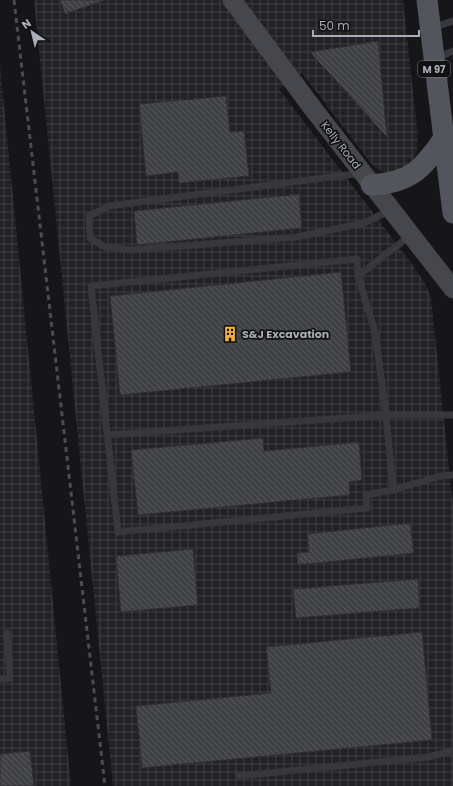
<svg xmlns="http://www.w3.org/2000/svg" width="453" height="786" viewBox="0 0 453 786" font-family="Poppins,sans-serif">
	<defs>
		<pattern id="industrial-grid" width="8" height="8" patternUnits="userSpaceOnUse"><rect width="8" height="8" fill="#222225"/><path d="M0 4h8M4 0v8" fill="none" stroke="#3f3f43"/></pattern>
		<pattern id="building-back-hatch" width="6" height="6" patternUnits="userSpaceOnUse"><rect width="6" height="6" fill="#404145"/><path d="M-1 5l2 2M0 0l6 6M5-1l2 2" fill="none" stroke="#595a5e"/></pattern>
	</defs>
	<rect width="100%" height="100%" fill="#161618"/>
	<g fill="url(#industrial-grid)">
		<polygon points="34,0 403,0 418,138 417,151 412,162 395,173 383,172 373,166 302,73 279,89 412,264 426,285 431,298 453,505 453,786 113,786"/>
		<polygon points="0,65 51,583 71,786 0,786"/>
	</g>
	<g fill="url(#building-back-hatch)" stroke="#303034">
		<polygon points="60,0 105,0 65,14"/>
		<polygon points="378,41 387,137 310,52"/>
		<polygon points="226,96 230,132 244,131 249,176 179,183 178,172 146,176 139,104"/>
		<polygon points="299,194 302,228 137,245 134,211"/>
		<polygon points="341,272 351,372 120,395 110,296"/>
		<polygon points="263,438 264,451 359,442 362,480 349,482 350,495 138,515 131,450"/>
		<polygon points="410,523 414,553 298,565 297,553 309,552 307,534"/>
		<polygon points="193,549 198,605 121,612 116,556"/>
		<polygon points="418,579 420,608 296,618 293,589"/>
		<polygon points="422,632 432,740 142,768 136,706 271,693 266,647"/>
		<polygon points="30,751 34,786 0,786 0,754"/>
	</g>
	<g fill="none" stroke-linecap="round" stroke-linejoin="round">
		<g stroke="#37383d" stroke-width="7">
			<polyline points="432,28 453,21"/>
			<polyline points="437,58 453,51"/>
			<polyline points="362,173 109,206 89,216 90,238 105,247 131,250 297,237 364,223 391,210"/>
			<polyline points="358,276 411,235"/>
			<polyline points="453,415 386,415 375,332 358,276 357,259 91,286 118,532 367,508 366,495 393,490 440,476 453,475"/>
			<polyline points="107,435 386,415 393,490"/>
			<polyline points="0,679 10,678 7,633"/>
			<polyline points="239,776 428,757 453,751"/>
		</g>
		<polyline stroke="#45474d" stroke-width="19" points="232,0 314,110 453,289"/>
		<g stroke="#53555c" stroke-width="21">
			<polyline points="427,0 453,213"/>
			<path d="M371,185C410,183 423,169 444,138"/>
		</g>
		<polyline stroke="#4a4c52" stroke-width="3" stroke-dasharray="5 4" stroke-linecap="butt" points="14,0 105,786"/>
	</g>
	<defs>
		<symbol id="building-bare" viewBox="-9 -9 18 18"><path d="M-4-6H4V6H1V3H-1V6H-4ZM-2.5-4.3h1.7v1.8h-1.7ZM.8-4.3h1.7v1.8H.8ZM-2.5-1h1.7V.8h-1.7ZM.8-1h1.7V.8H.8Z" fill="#f2b134" stroke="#111113" stroke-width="2.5" paint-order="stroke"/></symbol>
	</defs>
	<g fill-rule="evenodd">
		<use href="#building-bare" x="219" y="323" width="22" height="22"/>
	</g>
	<g text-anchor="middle" stroke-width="3.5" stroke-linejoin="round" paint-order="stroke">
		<rect fill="#111113" stroke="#7b7e86" stroke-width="1" x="418" y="61" width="32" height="16" rx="3"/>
		<g font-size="10" font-weight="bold" fill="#a8adb8">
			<text x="434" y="73">M 97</text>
		</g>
		<g font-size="11" fill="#a8adb8" stroke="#111113">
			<text transform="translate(341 145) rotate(52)" y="4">Kelly Road</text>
		</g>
		<g font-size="11" font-weight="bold" fill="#a8adb8" stroke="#111113" text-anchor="start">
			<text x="242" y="338">S&amp;J Excavation</text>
		</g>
	</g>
	<g transform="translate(32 32) rotate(325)" stroke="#111113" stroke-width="3" paint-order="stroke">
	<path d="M0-3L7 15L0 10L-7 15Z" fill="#a8adb8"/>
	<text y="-6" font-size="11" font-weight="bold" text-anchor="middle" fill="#a8adb8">N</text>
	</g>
	<path d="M313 30v6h106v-6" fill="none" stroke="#a8adb8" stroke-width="2"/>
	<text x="319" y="30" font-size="12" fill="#a8adb8" stroke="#111113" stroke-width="3" paint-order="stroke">50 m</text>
</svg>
